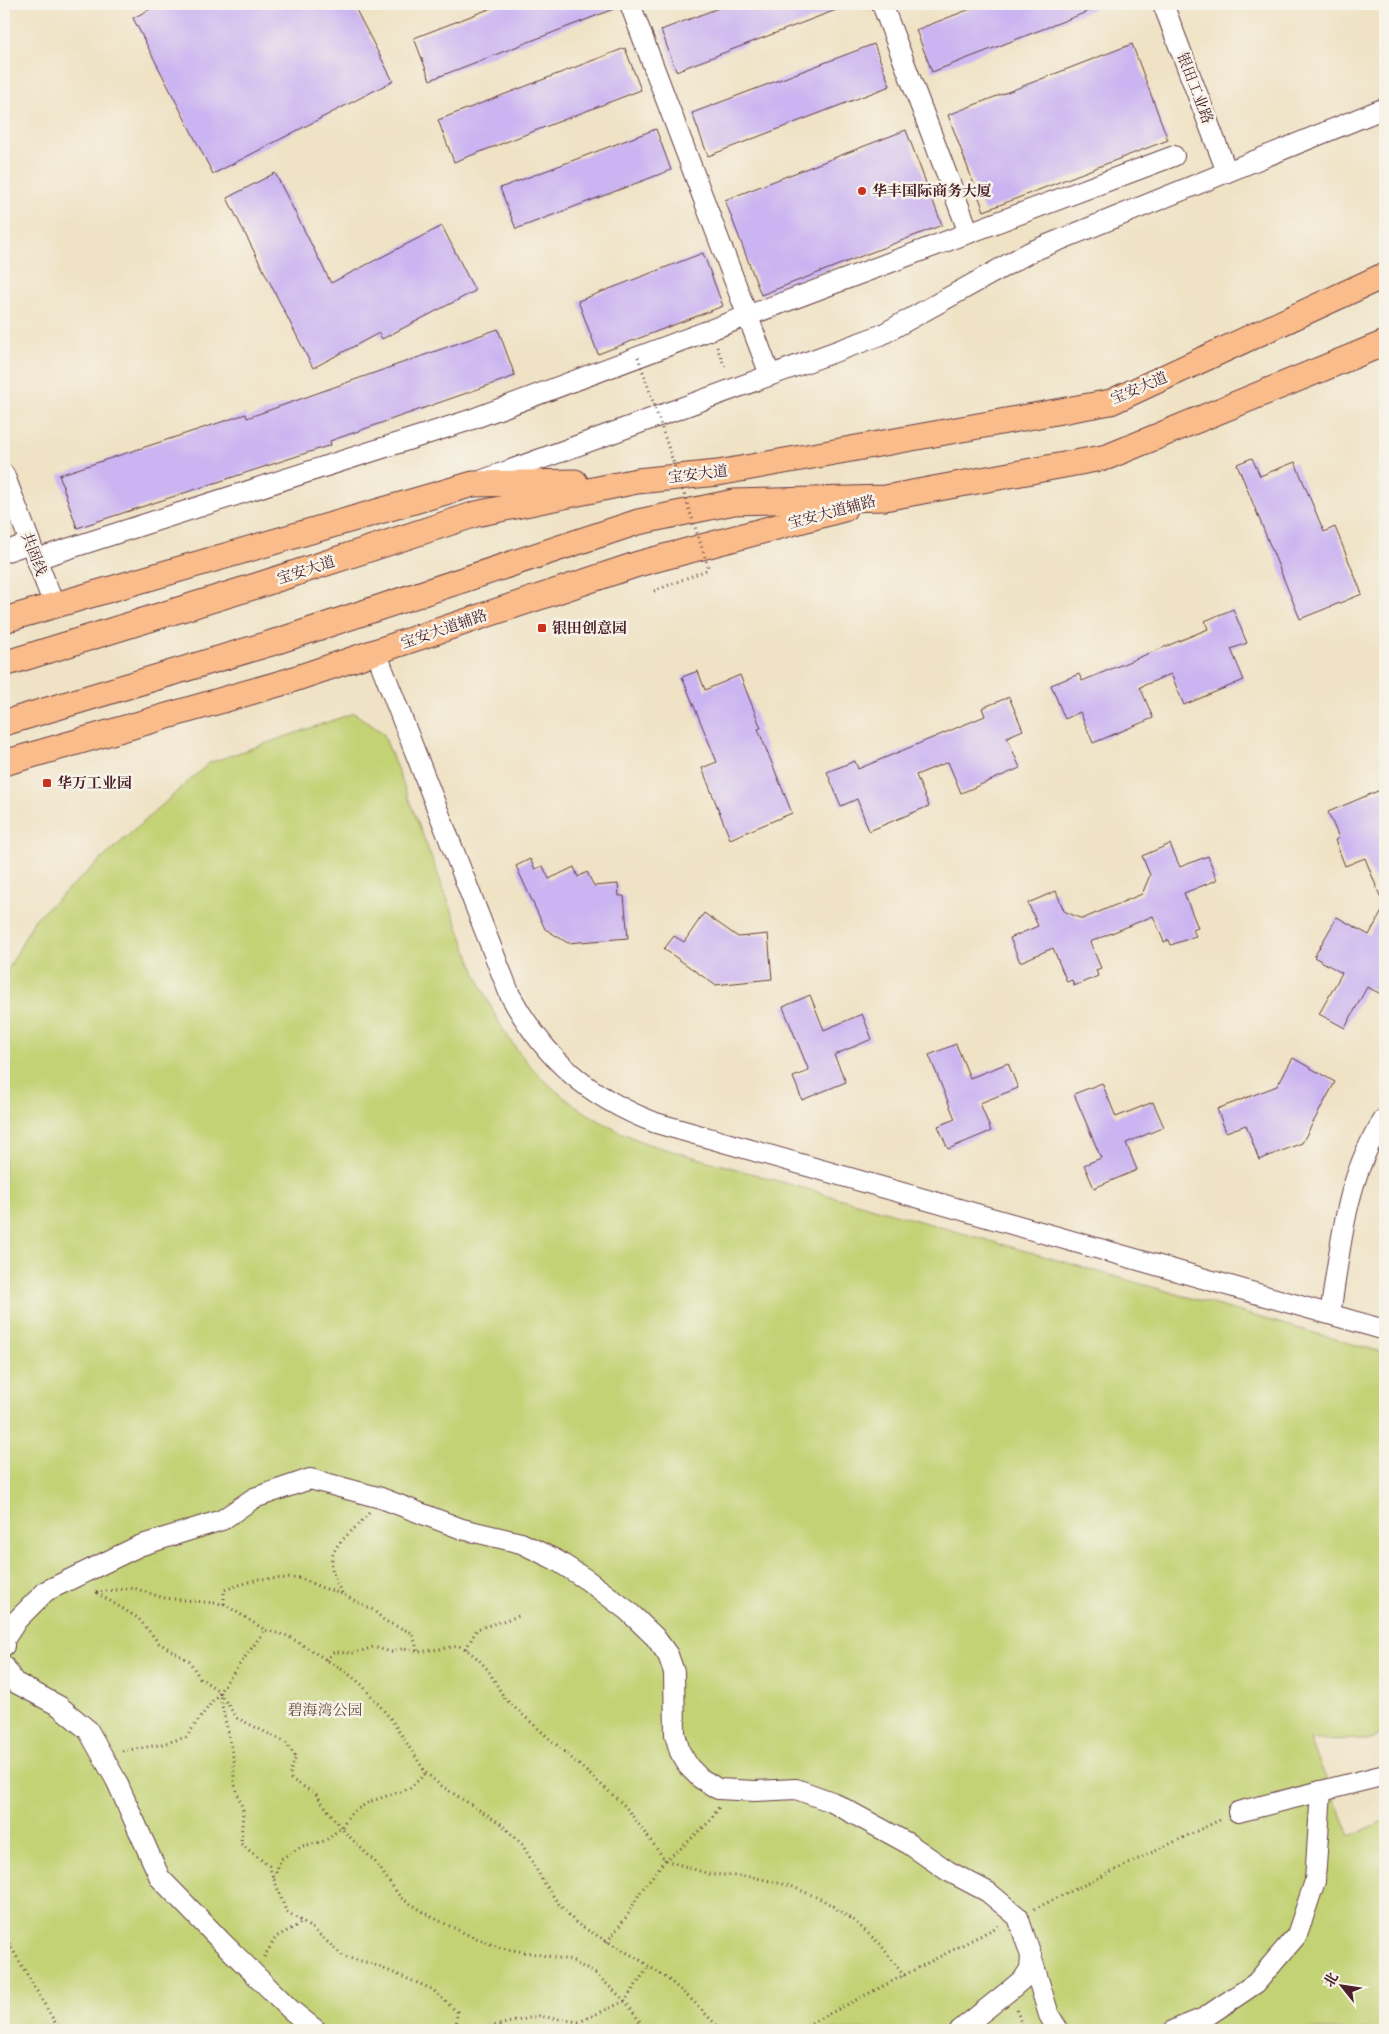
<svg xmlns="http://www.w3.org/2000/svg" width="1389" height="2034" viewBox="0 0 1389 2034" font-family="Vollkorn,'Noto Serif SC',serif">
	<rect width="100%" height="100%" fill="#f7f3e8"/>
	<filter id="ink" filterUnits="userSpaceOnUse"><feTurbulence type="fractalNoise" baseFrequency=".02" numOctaves="2"/><feDisplacementMap in="SourceGraphic" scale="10" xChannelSelector="R" yChannelSelector="G"/><feConvolveMatrix kernelMatrix="1 2 1 2 8 2 1 2 1" color-interpolation-filters="sRGB"/></filter>
	<filter id="wash" filterUnits="userSpaceOnUse"><feTurbulence type="fractalNoise" baseFrequency=".0096" numOctaves="4" result="noise"/><feDisplacementMap in="SourceGraphic" scale="20" xChannelSelector="R" yChannelSelector="G"/><feGaussianBlur stdDeviation="1.12" result="paint"/><feColorMatrix in="noise" values="0 0 0 0 0 0 0 0 0 0 0 0 0 0 0 0 0 1.4 0 .05"/><feComposite in="paint" operator="in"/></filter>
	<g filter="url(#wash)">
		<rect width="100%" height="100%" fill="#efe2c5"/>
		<path fill="#c3d274" stroke="#867850" d="M354,713L383,733C405,789 427,846 449,903C462,937 474,972 490,1005C523,1074 579,1117 648,1144L1385,1353V1732L1373,1739L1310,1740L1350,1836L1385,1820V2030H4V977L35,919L209,763Z"/>
		<g id="blocks">
			<g fill="#cab4f1">
				<polygon points="160,4 353,4 393,81 213,174 133,18"/>
				<polygon points="502,4 618,4 619,7 430,80 414,38"/>
				<polygon points="729,4 849,4 849,5 676,71 661,30"/>
				<polygon points="983,4 1105,4 1105,5 932,72 916,30"/>
				<polygon points="874,44 890,86 708,156 692,113"/>
				<polygon points="1132,44 1168,140 984,211 948,115"/>
				<polygon points="625,48 641,90 454,162 438,120"/>
				<polygon points="656,129 671,170 516,229 500,188"/>
				<polygon points="906,130 942,225 761,295 725,200"/>
				<polygon points="275,173 331,283 442,226 475,291 382,339 379,333 313,368 227,198"/>
				<polygon points="703,253 723,306 598,354 578,301"/>
				<polygon points="498,329 515,376 330,441 331,445 77,528 59,475 246,414 247,418"/>
				<polygon points="1252,458 1260,476 1295,462 1324,532 1335,527 1362,594 1300,619 1237,464"/>
				<polygon points="1233,609 1247,643 1231,649 1244,680 1184,705 1171,674 1140,687 1153,718 1093,743 1080,712 1065,719 1051,685 1079,674 1082,681 1208,629 1205,621"/>
				<polygon points="698,671 705,690 740,675 761,728 758,729 792,813 730,839 702,768 717,762 682,677"/>
				<polygon points="1009,697 1023,730 1007,737 1020,768 961,793 948,762 916,775 929,806 869,831 857,799 841,806 827,772 855,761 858,769 985,716 982,708"/>
				<polygon points="1385,788 1385,906 1384,906 1365,858 1345,866 1335,840 1339,838 1328,812"/>
				<polygon points="1170,844 1180,867 1208,856 1217,880 1184,893 1198,928 1193,930 1196,936 1171,945 1169,940 1164,942 1153,916 1090,942 1101,968 1096,970 1098,976 1074,986 1072,980 1067,982 1053,948 1020,962 1010,938 1038,926 1028,903 1056,891 1064,911 1082,919 1142,894 1150,875 1142,856"/>
				<polygon points="530,859 535,869 543,866 549,879 574,867 578,877 587,872 594,886 618,884 619,896 624,896 628,938 568,943 545,929 516,866"/>
				<polygon points="1385,906 1385,996 1367,987 1345,1028 1319,1014 1342,973 1314,957 1337,917 1369,935"/>
				<polygon points="704,913 738,937 768,934 772,979 715,985 664,949 674,936 684,942"/>
				<polygon points="810,995 824,1030 862,1014 872,1039 834,1055 846,1082 802,1100 793,1077 809,1071 783,1007"/>
				<polygon points="956,1044 970,1078 1008,1063 1018,1088 980,1103 991,1131 948,1149 938,1126 955,1119 929,1055"/>
				<polygon points="1293,1058 1335,1082 1302,1143 1259,1160 1246,1125 1226,1132 1217,1109 1277,1086"/>
				<polygon points="1102,1083 1116,1117 1153,1102 1164,1127 1126,1143 1137,1170 1094,1188 1084,1165 1101,1158 1074,1094"/>
			</g>
		</g>
	</g>
	<g filter="url(#ink)">
		<use href="#blocks" fill-opacity="0" stroke="#633c42" stroke-width="1"/>
		<g fill="none" stroke-linecap="round" stroke-linejoin="round">
			<defs>
				<g id="minor">
					<polyline points="630,4 770,375"/>
					<polyline points="882,4 969,233"/>
					<polyline points="1163,4 1227,172"/>
					<polyline points="4,474 54,605"/>
					<polyline points="483,480 881,335 1030,252 1385,108"/>
					<polyline points="4,552 30,543"/>
					<polyline points="36,559 467,421 1174,156"/>
					<path d="M376,652L510,995C545,1059 588,1097 656,1123L1385,1330"/>
					<path d="M1330,1314C1341,1246 1345,1176 1385,1118"/>
					<polyline points="4,1646 4,1640 17,1620 46,1591 139,1546 222,1520 254,1498 310,1479 381,1498 462,1529 521,1543 556,1560 587,1580 628,1611 655,1637 668,1655 674,1672 675,1734 680,1752 689,1767 700,1778 718,1789 755,1791 796,1789 832,1802 909,1844 948,1871 988,1892 1018,1917 1031,1956 1030,1969 1024,1978 1010,1990 960,2030"/>
					<polyline points="4,1666 14,1682 59,1706 88,1730 116,1780 160,1878 220,1940 291,2010 316,2030"/>
					<polyline points="1238,1812 1385,1775"/>
					<polyline points="1031,1956 1049,2015 1058,2030"/>
					<polyline points="1174,2030 1204,2018 1256,1983 1297,1935 1315,1881 1321,1791"/>
				</g>
				<g id="major">
					<polyline points="4,620 473,484 575,482"/>
					<polyline points="4,664 259,585 476,514 637,481 718,473 1111,402 1385,275"/>
					<polyline points="4,723 278,641 638,522 734,502 885,498 1107,457 1385,343"/>
					<polyline points="4,763 285,682 638,564 844,509"/>
				</g>
			</defs>
			<use href="#minor" stroke="#633c42" stroke-width="22"/>
			<use href="#major" stroke="#633c42" stroke-width="27"/>
			<g stroke="#633c42" stroke-width="3" stroke-dasharray="1 4" stroke-linecap="butt">
				<polyline points="717,347 726,370"/>
				<polyline points="654,591 709,569"/>
				<polyline points="96,1592 134,1588 164,1598 224,1604 265,1630 288,1636 346,1672 361,1684 391,1719 426,1773 440,1785 500,1823 522,1844 543,1881 558,1903 577,1924 640,1960 669,1980 693,2001 721,2030"/>
				<polyline points="97,1593 138,1618 159,1643 189,1661 200,1678 219,1691 234,1761 234,1782 243,1810 241,1844 269,1866 286,1911 313,1929 344,1957 370,1963 432,1989 457,2012 456,2030"/>
				<path d="M342,1593C316,1548 344,1543 369,1513"/>
				<polyline points="224,1604 224,1590 258,1579 300,1578 320,1587 342,1594 373,1610 385,1621 412,1633 418,1652"/>
				<polyline points="466,1649 477,1629 522,1615"/>
				<polyline points="326,1660 334,1652 355,1653 373,1647 392,1652 404,1648 419,1652 459,1646 466,1649 478,1659 488,1670 505,1699 625,1806 665,1860 709,1874 753,1877 791,1886 823,1900 852,1919 880,1944 904,1976"/>
				<polyline points="220,1693 237,1718 285,1742 296,1757 290,1772 291,1779 316,1794 341,1828 375,1862 401,1898 432,1917 466,1934 501,1948 570,1960 596,1974 625,2001 646,2030"/>
				<polyline points="122,1751 159,1745 186,1737 265,1630"/>
				<polyline points="274,1877 281,1859 302,1846 325,1841 341,1828 350,1814 369,1802 410,1788 426,1773"/>
				<polyline points="1034,1909 1222,1819"/>
				<polyline points="4,1935 56,2024 64,2030"/>
				<polyline points="607,1942 627,1916 641,1891 665,1860 679,1850 710,1821 719,1807"/>
				<polyline points="264,1957 276,1937 303,1922"/>
				<polyline points="1017,2010 1023,2030"/>
				<polyline points="475,2030 539,2016 579,2022 625,2001 649,1966"/>
				<polyline points="798,2030 999,1926"/>
			</g>
			<use href="#minor" stroke="#fff" stroke-width="20"/>
			<use href="#major" stroke="#f9bc8a" stroke-width="25"/>
			<polyline stroke="#633c42" stroke-width="3" stroke-dasharray="1 4" stroke-linecap="butt" points="638,357 709,569"/>
		</g>
	</g>
	<g fill="#c8321e" stroke="#f7f3e8" stroke-width="2">
		<circle cx="862" cy="191" r="5"/>
		<rect x="537" y="623" width="10" height="10" rx="2.5"/>
		<rect x="42" y="778" width="10" height="10" rx="2.5"/>
	</g>
	<g text-anchor="middle" stroke-width="5" stroke-linejoin="round" paint-order="stroke">
		<g font-size="15" fill="#4a1f2b" stroke="#f7f3e8">
			<text transform="translate(1195 88) rotate(69)" y="5">银田工业路</text>
			<text transform="translate(1139 388) rotate(-23)" y="5">宝安大道</text>
			<text transform="translate(698 474) rotate(-7)" y="5">宝安大道</text>
			<text transform="translate(832 512) rotate(-15)" y="5">宝安大道辅路</text>
			<text transform="translate(34 554) rotate(69)" y="5">共固线</text>
			<text transform="translate(306 570) rotate(-18)" y="5">宝安大道</text>
			<text transform="translate(444 629) rotate(-19)" y="5">宝安大道辅路</text>
		</g>
		<g font-size="15" font-weight="bold" fill="#4a1f2b" stroke="#f7f3e8" text-anchor="start">
			<text x="872" y="196">华丰国际商务大厦</text>
			<text x="552" y="633">银田创意园</text>
			<text x="57" y="788">华万工业园</text>
		</g>
		<g font-size="15" fill="#684c3d" stroke="#f7f3e8">
			<text x="325" y="1715">碧海湾公园</text>
		</g>
	</g>
	<rect width="1389" height="2034" fill="none" stroke="#f7f3e8" stroke-width="20"/>
	<g transform="translate(1342 1986) rotate(300)" stroke="#f7f3e8" stroke-width="4" paint-order="stroke">
	<path d="M0-4L9 19L0 12L-9 19Z" fill="#4a1f2b"/>
	<text y="-8" font-size="14" font-weight="bold" text-anchor="middle" fill="#4a1f2b">北</text>
	</g>
</svg>
